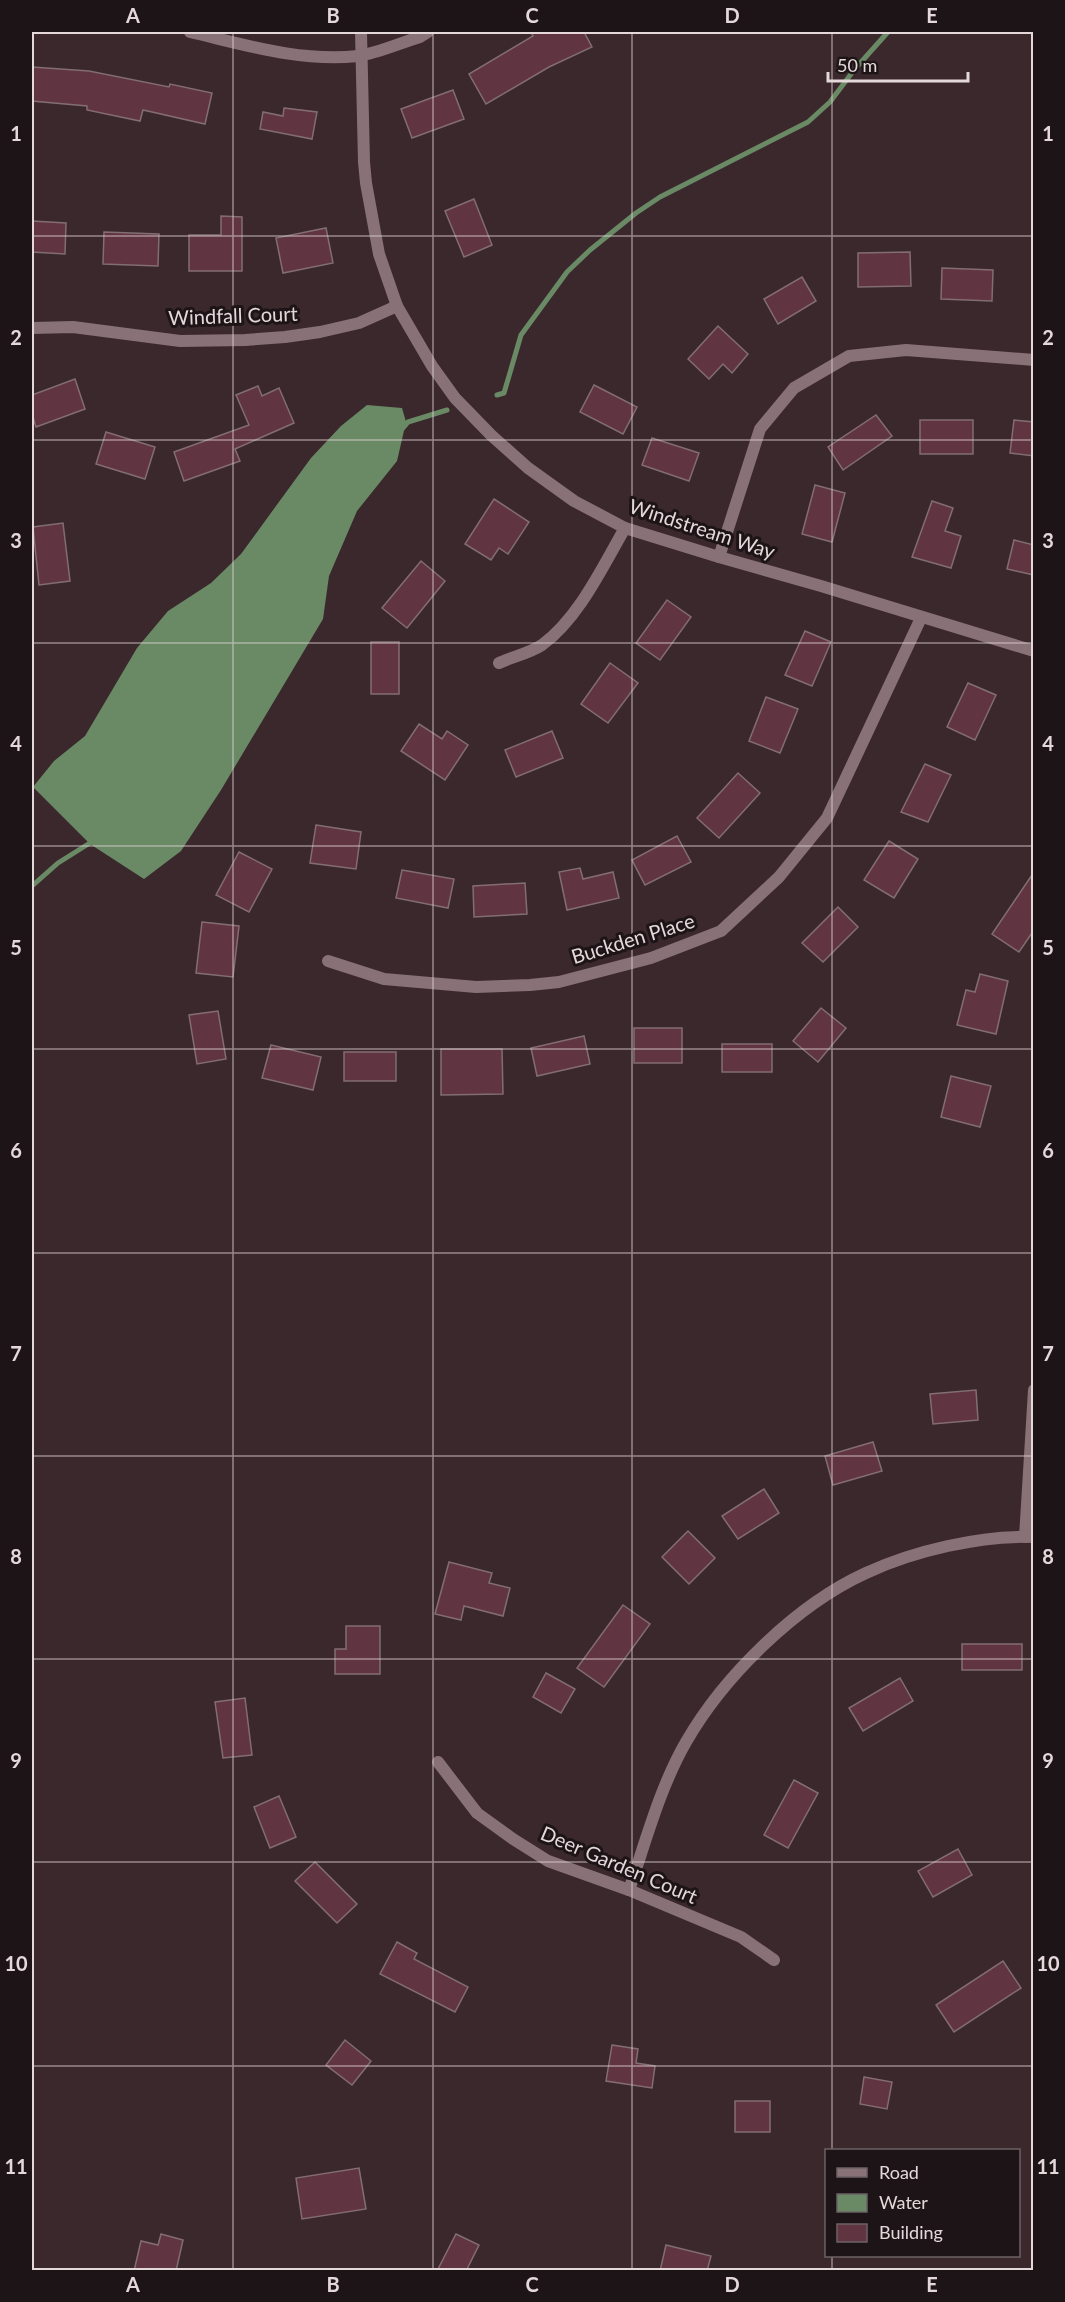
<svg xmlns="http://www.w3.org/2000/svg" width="1065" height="2302" viewBox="0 0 1065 2302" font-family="Lato,sans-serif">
	<rect width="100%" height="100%" fill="#3a282d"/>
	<polygon fill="#6a8a65" points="367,405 402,408 406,422 397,461 357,511 329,576 323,619 221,790 181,851 144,879 90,844 33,787 54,761 85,736 137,648 168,611 211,583 241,554 311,458 341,426"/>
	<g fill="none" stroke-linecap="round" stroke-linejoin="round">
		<g stroke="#6a8a65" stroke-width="5">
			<polyline points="497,395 504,393 521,335 567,272 590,250 636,213 660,197 808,122 830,102 854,70 888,32"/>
			<polyline points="402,429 408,422 447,410"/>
			<polyline points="32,886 58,863 93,841"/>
		</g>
	</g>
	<g fill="#613442" stroke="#826d72" stroke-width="1.5">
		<polygon points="531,32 584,32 592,47 549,67 486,104 469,74 533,36"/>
		<polygon points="32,67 89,71 169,87 170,84 212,93 205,124 143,110 140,121 87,110 87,106 32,101"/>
		<polygon points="453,90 464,119 412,138 401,109"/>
		<polygon points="284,108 317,112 312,139 260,129 263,112 283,116"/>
		<polygon points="474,199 492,245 464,257 445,211"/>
		<polygon points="221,216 242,217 242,271 189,271 189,235 221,235"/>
		<polygon points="32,221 66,223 65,254 32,252"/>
		<polygon points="326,228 333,263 283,273 276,238"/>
		<polygon points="104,232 159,234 158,266 103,264"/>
		<polygon points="910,252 911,286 858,287 858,253"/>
		<polygon points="942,268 993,270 992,301 941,299"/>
		<polygon points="802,277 816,301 778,324 764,299"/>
		<polygon points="718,326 748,354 732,373 723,364 709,379 688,359"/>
		<polygon points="75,379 85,409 36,427 32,414 32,395"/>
		<polygon points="594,385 637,407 623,434 580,412"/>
		<polygon points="258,386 262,396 279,388 294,423 235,449 240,461 184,481 174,452 249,425 236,395"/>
		<polygon points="876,415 892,436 843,470 828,447"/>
		<rect x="920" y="420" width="53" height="34"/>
		<polygon points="1014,420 1034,422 1034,456 1010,453"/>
		<polygon points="106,432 155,447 145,479 96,464"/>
		<polygon points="652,438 699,453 689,481 642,465"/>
		<polygon points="815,485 845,493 832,542 802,534"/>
		<polygon points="494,499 529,522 508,554 499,548 491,560 465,544"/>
		<polygon points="932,501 953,508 945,531 961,536 951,568 912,557"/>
		<polygon points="63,523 70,581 39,585 33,527"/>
		<polygon points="1014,540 1034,545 1034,575 1007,569"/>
		<polygon points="421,561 445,581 407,628 382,608"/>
		<polygon points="667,600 691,617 660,660 636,643"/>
		<polygon points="805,631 831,642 812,686 785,675"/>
		<rect x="371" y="642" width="28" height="52"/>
		<polygon points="610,663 638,683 608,723 581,704"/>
		<polygon points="968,683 996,695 975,740 947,727"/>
		<polygon points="766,697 798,709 780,753 749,741"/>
		<polygon points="419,724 442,739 447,731 468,745 445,780 401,751"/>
		<polygon points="552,731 563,758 516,777 505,750"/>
		<polygon points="925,764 951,775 928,822 901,812"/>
		<polygon points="738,773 760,793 719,838 697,818"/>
		<polygon points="316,825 361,832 356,869 310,863"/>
		<polygon points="677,836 691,862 645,885 632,860"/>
		<polygon points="889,841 918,859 894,898 864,880"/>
		<polygon points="239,852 272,869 249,912 216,895"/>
		<polygon points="580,868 583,879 613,872 619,898 567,910 559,872"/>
		<polygon points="402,870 454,879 448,908 396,898"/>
		<polygon points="1034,872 1034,930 1019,952 992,934"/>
		<polygon points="525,883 527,914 474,917 473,886"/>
		<polygon points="838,907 858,927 823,962 802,943"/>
		<polygon points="202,922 239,926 233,977 196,973"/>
		<polygon points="980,974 1008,981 996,1034 957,1025 966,990 975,992"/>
		<polygon points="821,1008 846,1028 818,1062 793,1041"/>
		<polygon points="218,1011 226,1059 197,1064 189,1015"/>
		<rect x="634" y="1028" width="48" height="35"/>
		<polygon points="584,1036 590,1064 537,1076 531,1048"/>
		<rect x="722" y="1044" width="50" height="28"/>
		<polygon points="271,1045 321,1057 313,1090 262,1078"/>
		<polygon points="441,1049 502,1049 503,1094 441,1095"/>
		<rect x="344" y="1052" width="52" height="29"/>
		<polygon points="951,1076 991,1086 980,1127 941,1117"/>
		<polygon points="976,1390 978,1420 933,1424 930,1394"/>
		<polygon points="873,1442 882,1471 833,1485 825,1456"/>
		<polygon points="764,1489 779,1513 738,1539 722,1516"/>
		<polygon points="688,1531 715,1558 689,1584 662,1557"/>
		<polygon points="449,1562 492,1573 489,1583 510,1588 503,1616 464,1606 461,1620 435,1614"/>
		<polygon points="623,1605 650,1624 604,1687 577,1668"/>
		<polygon points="346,1626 380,1626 380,1674 335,1674 335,1649 346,1649"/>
		<rect x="962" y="1644" width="60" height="26"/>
		<polygon points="546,1673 575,1689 561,1713 533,1697"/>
		<polygon points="900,1678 913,1701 863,1731 849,1708"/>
		<polygon points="245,1698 252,1755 223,1758 215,1702"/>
		<polygon points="794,1780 818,1793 788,1848 764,1835"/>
		<polygon points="279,1796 296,1837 270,1848 254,1807"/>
		<polygon points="958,1849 972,1875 933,1897 918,1871"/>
		<polygon points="315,1862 357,1904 337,1923 295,1881"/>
		<polygon points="397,1942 417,1953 414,1959 468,1987 455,2012 380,1974"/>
		<polygon points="1003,1961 1021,1988 954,2032 936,2005"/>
		<polygon points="345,2040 371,2061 352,2085 326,2065"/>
		<polygon points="612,2045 638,2049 636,2063 655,2066 652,2088 606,2081"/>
		<polygon points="864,2077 892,2082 887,2109 860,2104"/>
		<rect x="735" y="2101" width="35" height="31"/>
		<polygon points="359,2168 366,2209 302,2219 296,2178"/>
		<polygon points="161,2234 183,2240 176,2271 134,2271 141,2241 158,2245"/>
		<polygon points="456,2234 479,2245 466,2271 437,2271"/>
		<polygon points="666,2245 711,2256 707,2271 660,2271"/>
	</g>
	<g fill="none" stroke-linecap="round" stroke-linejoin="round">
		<g stroke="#887177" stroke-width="12">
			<path d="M190,32C246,45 300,62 358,56C378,53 400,43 420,37L428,32"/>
			<polyline points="361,32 364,162 366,183 379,254 397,306 432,366 455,398 491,435 528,468 574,501 625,528 719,557 821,586 1034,651"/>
			<polyline points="32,328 73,327 180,341 245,340 285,337 320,332 359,323 397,306"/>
			<polyline points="719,557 760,429 794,388 849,356 906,350 1034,360"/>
			<path d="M499,663C512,657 530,653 542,645C579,618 603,566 625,528"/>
			<polyline points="328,961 384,979 476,987 530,985 559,982 651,958 721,931 779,877 827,818 921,618"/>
			<polyline points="1025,1537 1034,1390"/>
			<polyline points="438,1762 477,1813 513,1839 548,1861 629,1890 741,1937 774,1960"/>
			<path d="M629,1890C646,1841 660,1787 686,1742C724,1676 796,1605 866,1573C913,1551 981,1535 1034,1537"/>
		</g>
	</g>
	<path fill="none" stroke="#e4d8db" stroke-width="1.5" stroke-opacity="0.55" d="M233,32V2270M433,32V2270M632,32V2270M832,32V2150M32,236H1034M32,440H1034M32,643H1034M32,846H1034M32,1049H1034M32,1253H1034M32,1456H1034M32,1659H1034M32,1862H1034M32,2066H1034M832,2256V2270"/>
	<g text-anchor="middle" stroke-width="6" stroke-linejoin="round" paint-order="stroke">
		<g font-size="20" fill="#e4d8db" stroke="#1c1416">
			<text transform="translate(233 316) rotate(-2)" y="7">Windfall Court</text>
			<text transform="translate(702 529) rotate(18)" y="7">Windstream Way</text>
			<text transform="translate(633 939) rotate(-17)" y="7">Buckden Place</text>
			<text transform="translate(619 1865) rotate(23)" y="7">Deer Garden Court</text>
		</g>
	</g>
	<rect width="1065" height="2302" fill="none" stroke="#1c1416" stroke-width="66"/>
	<rect x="825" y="2149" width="195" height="108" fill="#1c1416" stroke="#6c6265" stroke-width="1.5"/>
	<rect x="837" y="2168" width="30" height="9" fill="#887177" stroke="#6c6265" stroke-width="1.5"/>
	<text x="879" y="2179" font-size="18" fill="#e4d8db">Road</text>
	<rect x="837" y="2194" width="30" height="18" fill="#6a8a65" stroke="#6c6265" stroke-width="1.5"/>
	<text x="879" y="2209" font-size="18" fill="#e4d8db">Water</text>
	<rect x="837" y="2224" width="30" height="18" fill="#613442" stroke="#6c6265" stroke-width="1.5"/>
	<text x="879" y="2239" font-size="18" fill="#e4d8db">Building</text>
	<path d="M828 72v9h140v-9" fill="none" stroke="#e4d8db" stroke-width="3"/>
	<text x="837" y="72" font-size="18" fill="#e4d8db" stroke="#1c1416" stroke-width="4.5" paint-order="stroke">50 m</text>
	<rect x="33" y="33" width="999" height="2236" fill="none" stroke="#e4d8db" stroke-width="2"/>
	<g font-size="20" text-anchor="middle" font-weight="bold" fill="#e4d8db">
		<text x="133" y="23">A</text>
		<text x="333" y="23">B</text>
		<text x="532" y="23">C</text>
		<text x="732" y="23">D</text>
		<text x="932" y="23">E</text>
		<text x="16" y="141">1</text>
		<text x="1048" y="141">1</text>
		<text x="16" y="345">2</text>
		<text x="1048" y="345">2</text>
		<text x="16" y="548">3</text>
		<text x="1048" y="548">3</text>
		<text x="16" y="751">4</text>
		<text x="1048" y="751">4</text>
		<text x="16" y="955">5</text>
		<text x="1048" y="955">5</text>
		<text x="16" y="1158">6</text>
		<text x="1048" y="1158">6</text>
		<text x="16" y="1361">7</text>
		<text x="1048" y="1361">7</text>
		<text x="16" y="1564">8</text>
		<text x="1048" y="1564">8</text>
		<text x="16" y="1768">9</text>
		<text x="1048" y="1768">9</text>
		<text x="16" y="1971">10</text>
		<text x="1048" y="1971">10</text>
		<text x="16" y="2174">11</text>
		<text x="1048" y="2174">11</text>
		<text x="133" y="2292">A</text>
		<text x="333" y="2292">B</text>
		<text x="532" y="2292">C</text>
		<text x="732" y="2292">D</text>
		<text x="932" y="2292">E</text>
	</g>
</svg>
